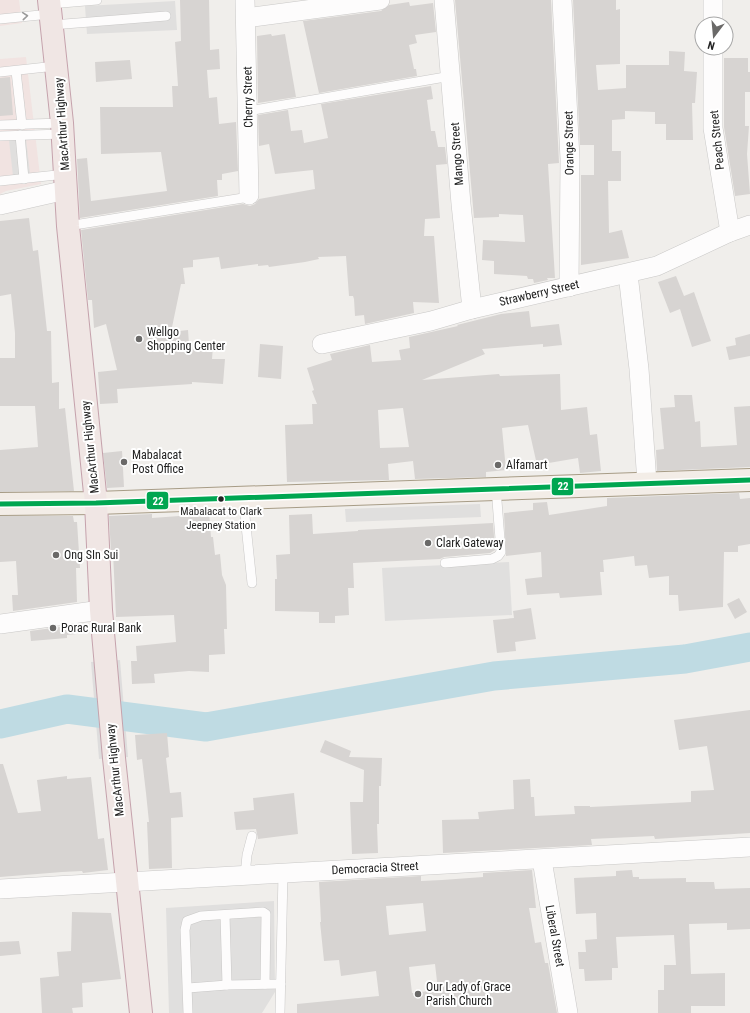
<svg xmlns="http://www.w3.org/2000/svg" width="750" height="1013" viewBox="0 0 750 1013" font-family="'Roboto Condensed',sans-serif">
	<rect width="100%" height="100%" fill="#f0eeeb"/>
	<g fill="#f1e3e1">
		<polygon points="0,0 19,0 22,23 0,26"/>
		<polygon points="26,57 41,184 6,191 0,194 0,59"/>
	</g>
	<g fill="#e0dfde">
		<polygon points="175,1 177,30 87,34 85,6"/>
		<polygon points="26,139 30,174 13,176 9,140"/>
		<polygon points="480,504 481,517 346,522 345,509"/>
		<polygon points="509,562 512,615 385,621 382,568"/>
		<polygon points="274,901 275,992 262,1013 169,1013 166,908"/>
	</g>
	<polygon fill="#dedddd" points="120,660 128,757 99,759 91,662"/>
	<g fill="none" stroke-linecap="round" stroke-linejoin="round">
		<polyline stroke="#bfdbe3" stroke-width="29" points="0,724 67,709 206,727 494,676 685,659 750,647"/>
	</g>
	<g fill="#d7d4d2" fill-rule="evenodd">
		<polygon points="180,0 209,0 210,50 219,49 220,69 207,70 209,98 217,97 219,124 236,122 238,171 222,174 222,180 217,180 218,196 80,218 77,159 87,158 91,201 167,191 161,152 101,154 100,107 173,107 172,86 178,86 175,42 181,41"/>
		<polygon points="455,0 551,0 559,163 548,164 555,278 547,278 548,280 534,283 533,279 528,279 527,276 494,274 494,261 482,260 483,240 525,242 523,215 499,214 499,217 474,218"/>
		<polygon points="573,0 616,0 616,10 620,9 620,64 596,65 598,90 626,88 626,65 669,65 669,51 685,52 684,71 697,72 695,103 692,103 693,140 666,140 666,124 655,124 655,112 625,111 625,119 612,120 612,151 621,151 621,181 608,181 609,233 622,230 629,258 581,265 581,175 594,175 594,145 580,145"/>
		<polygon points="409,2 410,6 433,3 436,32 415,35 417,43 409,45 414,69 416,69 417,76 319,93 303,21 381,11 389,5"/>
		<polygon points="271,34 272,36 285,34 296,97 258,103 257,36"/>
		<polygon points="724,58 748,58 748,72 750,72 750,92 745,92 745,126 749,126 747,154 750,194 735,196 724,127"/>
		<polygon points="130,60 132,79 96,82 95,62"/>
		<polygon points="10,77 13,115 0,116 0,78"/>
		<polygon points="431,86 433,99 427,100 431,131 435,131 438,147 445,147 447,164 436,165 440,218 425,219 424,236 434,236 439,303 413,302 414,313 365,324 364,315 355,316 354,299 353,296 349,296 346,256 318,257 319,259 305,262 269,267 268,265 258,266 258,264 221,269 219,257 193,260 193,267 183,268 185,284 181,284 171,332 188,330 189,344 213,346 212,359 225,359 223,384 192,382 192,384 117,389 118,403 100,404 98,372 117,370 106,324 94,328 92,300 88,300 81,230 243,204 250,206 255,204 259,199 315,189 313,170 275,174 269,144 259,146 258,115 288,110 291,131 302,130 304,143 328,138 321,104"/>
		<polygon points="29,218 33,251 38,250 47,331 51,331 52,383 59,382 59,409 65,408 74,491 0,492 0,450 38,447 35,406 0,406 0,358 15,358 15,333 11,294 0,296 0,221"/>
		<polygon points="676,276 684,296 694,292 711,341 692,347 680,309 670,313 658,282"/>
		<path d="M529,311L531,327L559,324L562,345L543,347V344L482,349L485,354L422,380L499,374L500,376L560,374L561,410L587,407L590,435L597,434L601,471L580,473L578,458L537,465L528,425L502,428L506,470L486,472V477L415,479L413,461L388,464L389,480L287,482L285,425L313,424L312,404H317L312,391L314,390L307,368L332,360L330,354L370,345L372,362L401,360L399,350L410,348L409,337L458,326L457,325L501,314ZM403,408L409,447L380,448L378,410Z"/>
		<polygon points="750,334 750,356 729,360 726,347 736,345 735,338"/>
		<polygon points="260,344 283,346 281,379 258,377"/>
		<polygon points="674,395 692,395 695,422 700,421 701,447 737,445 734,407 750,406 750,467 657,471 656,450 664,449 660,408 675,407"/>
		<polygon points="122,451 124,487 107,488 103,453"/>
		<polygon points="739,493 740,499 750,498 750,544 738,546 738,552 724,552 723,607 679,611 678,595 669,595 669,576 649,578 647,565 635,566 634,556 603,560 604,572 600,572 602,595 560,598 559,593 527,595 525,579 542,577 541,552 506,556 504,513 533,510 533,503 547,502 549,515 607,506 607,498"/>
		<polygon points="209,512 211,537 213,537 215,555 220,554 222,575 226,585 227,629 224,629 225,654 209,655 209,672 189,671 154,674 155,683 132,684 131,661 137,661 136,646 176,642 174,615 116,617 113,552 111,552 109,516 152,514 152,518 193,515 193,513"/>
		<polygon points="312,514 313,534 358,531 358,530 493,523 495,550 490,553 444,557 440,559 353,563 354,588 348,588 349,615 335,616 335,623 319,623 319,612 275,611 275,579 277,579 276,555 290,554 289,515"/>
		<polygon points="0,516 73,516 74,522 77,522 80,568 76,568 77,602 13,611 12,595 18,595 16,561 0,562"/>
		<polygon points="739,598 747,612 735,619 727,604"/>
		<polygon points="531,608 536,639 515,642 516,651 497,653 493,620 514,618 513,611"/>
		<polygon points="75,625 76,634 67,635 67,638 31,641 30,631"/>
		<polygon points="750,710 750,833 655,839 654,836 591,839 592,845 443,853 442,820 479,819 478,812 514,809 513,780 530,779 531,797 534,797 535,816 575,814 574,806 590,806 590,807 691,802 691,791 714,790 707,746 679,750 674,720"/>
		<polygon points="167,733 169,757 166,758 170,793 181,792 183,817 171,818 172,868 149,869 147,822 149,822 146,793 142,759 137,760 135,735"/>
		<polygon points="325,740 351,751 349,757 382,758 381,786 379,786 379,824 377,824 378,853 352,854 350,802 363,802 364,770 320,752"/>
		<polygon points="0,764 3,764 18,813 41,811 37,780 67,776 67,779 91,777 98,839 104,838 108,870 83,873 82,871 62,872 0,877"/>
		<polygon points="294,793 298,834 258,839 256,829 236,830 234,812 254,810 253,798"/>
		<path d="M532,870L536,908H529L535,943L541,942L545,963H548L557,1013H297V1004L379,996L376,971L341,976L339,960L324,961L320,922H321L319,882L421,876V881L442,880L483,877V873ZM423,903L426,931L389,935L386,906ZM435,964L438,990L412,993L409,967Z"/>
		<polygon points="632,870 633,877 639,877 639,879 686,878 686,882 714,882 715,889 750,888 750,929 727,930 727,923 689,924 691,974 725,973 725,1006 691,1006 691,1013 658,1013 658,990 664,990 664,965 676,965 674,935 616,937 618,968 612,968 612,980 585,981 584,969 579,969 578,952 586,952 585,940 597,939 596,913 576,914 574,878 616,876 616,871"/>
		<polygon points="72,912 111,913 121,979 82,983 83,1007 72,1008 73,1013 42,1013 40,978 59,976 57,952 71,951"/>
		<polygon points="19,941 21,954 0,956 0,942"/>
	</g>
	<g fill="none" stroke-linecap="round" stroke-linejoin="round">
		<defs>
			<g id="service">
				<polyline points="50,4 97,0"/>
				<polyline points="0,19 50,14"/>
				<polyline points="52,25 166,16"/>
				<polyline points="16,71 22,125"/>
				<polyline points="0,72 56,66"/>
				<polyline points="248,111 451,76"/>
				<polyline points="0,125 62,123"/>
				<polyline points="20,135 24,179"/>
				<polyline points="0,136 63,134"/>
				<polyline points="0,181 66,174"/>
				<polyline points="68,226 243,198 249,195"/>
				<polyline points="243,497 252,583"/>
				<polyline points="445,563 492,559 498,556 501,552 496,488"/>
				<polyline points="245,875 247,855 252,836"/>
				<polyline points="225,915 227,985"/>
				<polyline points="188,988 227,985 281,984"/>
				<polyline points="188,1013 185,930 187,921 201,916 263,912 266,914 265,984"/>
				<polyline points="280,1013 283,873"/>
			</g>
			<g id="minor">
				<polyline points="245,0 249,195"/>
				<polyline points="444,0 461,204 472,309"/>
				<polyline points="562,0 570,159 569,287"/>
				<polyline points="246,18 380,0"/>
				<polyline points="713,24 713,0"/>
				<polyline points="713,48 713,128 730,232"/>
				<polyline points="0,205 66,190"/>
				<polyline points="628,274 639,369 647,483"/>
				<polyline points="322,344 431,321 472,309 657,266 730,232 750,225"/>
				<polyline points="0,624 101,610"/>
				<polyline points="542,860 568,1013"/>
				<polyline points="0,889 750,847"/>
			</g>
			<polyline id="primary" points="0,504 96,503 750,480"/>
			<polyline id="trunk" points="49,0 62,123 68,226 96,503 101,610 114,758 141,1013"/>
		</defs>
		<use href="#service" stroke="#c9c8c7" stroke-width="10"/>
		<use href="#minor" stroke="#c9c8c7" stroke-width="20"/>
		<use href="#primary" stroke="#a79c86" stroke-width="24"/>
		<use href="#trunk" stroke="#c5a2ac" stroke-width="24"/>
		<use href="#service" stroke="#fdfcfc" stroke-width="9"/>
		<use href="#minor" stroke="#fdfcfc" stroke-width="19"/>
		<use href="#primary" stroke="#f3ede7" stroke-width="22"/>
		<use href="#trunk" stroke="#f0e6e4" stroke-width="22"/>
		<defs>
			<polyline id="bus-1" points="0,504 96,503 750,480"/>
		</defs>
		<use href="#bus-1" stroke="#fff" stroke-width="8"/>
		<use href="#bus-1" stroke="#00a651" stroke-width="5"/>
	</g>
	<defs><path id="oneway-chevron" d="M-2-3.5L2.5 0L-2 3.5" fill="none" stroke-width="1.6" stroke-linecap="round" stroke-linejoin="round"/></defs>
	<use stroke="#9a9a9a" href="#oneway-chevron" transform="translate(25 16) rotate(-5)"/>
	<g fill="#6a6968" stroke="#fff" stroke-width="1.5">
		<circle cx="139" cy="339" r="4"/>
		<circle cx="124" cy="462" r="4"/>
		<circle cx="498" cy="465" r="4"/>
		<circle cx="428" cy="543" r="4"/>
		<circle cx="56" cy="555" r="4"/>
		<circle cx="53" cy="628" r="4"/>
		<circle cx="418" cy="994" r="4"/>
	</g>
	<circle fill="#222" stroke="#fff" stroke-width="1.5" cx="221" cy="499" r="3.5"/>
	<g text-anchor="middle" stroke-width="4" stroke-linejoin="round" paint-order="stroke">
		<g font-size="11" fill="#222" stroke="#fff">
			<text x="221" y="515">Mabalacat to Clark<tspan x="221" dy="14">Jeepney Station</tspan></text>
		</g>
		<g font-size="12" fill="#222" stroke="#fff">
			<text transform="translate(248 97) rotate(-91)" y="4">Cherry Street</text>
			<text transform="translate(62 124) rotate(-94)" y="4">MacArthur Highway</text>
			<text transform="translate(717 140) rotate(-96)" y="4">Peach Street</text>
			<text transform="translate(569 143) rotate(-91)" y="4">Orange Street</text>
			<text transform="translate(457 154) rotate(-94)" y="4">Mango Street</text>
			<text transform="translate(539 293) rotate(-13)" y="4">Strawberry Street</text>
			<text transform="translate(90 447) rotate(-96)" y="4">MacArthur Highway</text>
			<text transform="translate(115 770) rotate(-96)" y="4">MacArthur Highway</text>
			<text transform="translate(375 868) rotate(-3)" y="4">Democracia Street</text>
			<text transform="translate(555 936) rotate(80)" y="4">Liberal Street</text>
		</g>
		<g font-size="12" fill="#222" stroke="#fff" text-anchor="start">
			<text x="147" y="336">Wellgo<tspan x="147" dy="14">Shopping Center</tspan></text>
			<text x="132" y="459">Mabalacat<tspan x="132" dy="14">Post Office</tspan></text>
			<text x="506" y="469">Alfamart</text>
			<text x="436" y="547">Clark Gateway</text>
			<text x="64" y="559">Ong SIn Sui</text>
			<text x="61" y="632">Porac Rural Bank</text>
			<text x="426" y="991">Our Lady of Grace<tspan x="426" dy="14">Parish Church</tspan></text>
		</g>
	</g>
	<g stroke="#fff" stroke-width="1.5">
		<rect x="551" y="477" width="23" height="19" rx="4" fill="#00a651"/>
		<rect x="146" y="491" width="23" height="19" rx="4" fill="#00a651"/>
	</g>
	<g font-size="11" text-anchor="middle" font-weight="bold" fill="#fff">
		<text x="563" y="490">22</text>
		<text x="158" y="505">22</text>
	</g>
	<g transform="translate(714 36) rotate(196)"><circle r="19" fill="#ffffff" stroke="#a7a7a7"/>
	<path d="M0-3L7 15L0 10L-7 15Z" fill="#6a6968"/>
	<text y="-6" font-size="11" font-weight="bold" text-anchor="middle" fill="#222222">N</text>
	</g>
</svg>
